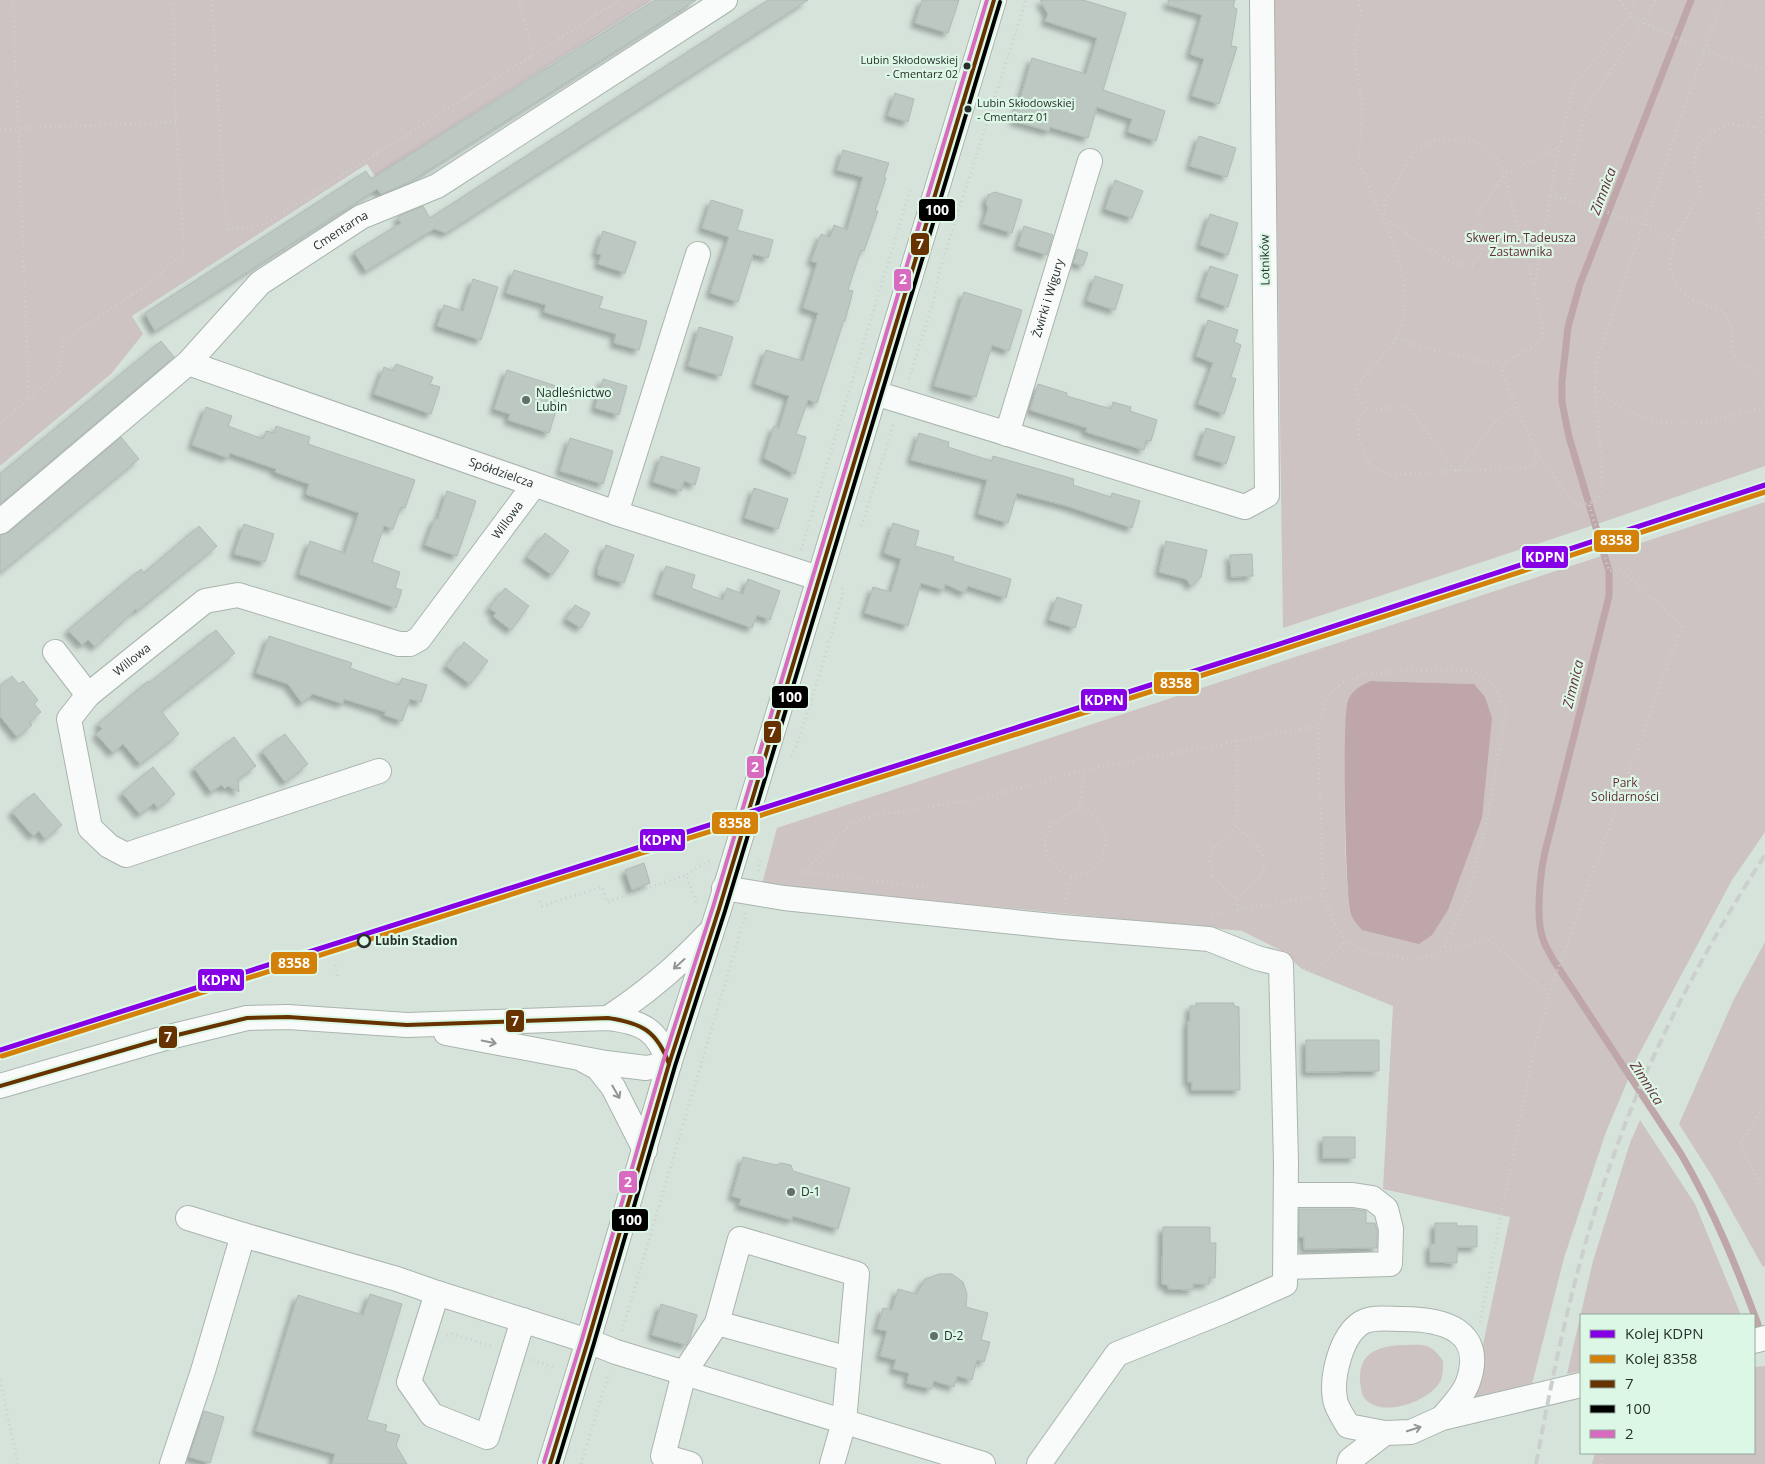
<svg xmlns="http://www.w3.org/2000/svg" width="1765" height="1464" viewBox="0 0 1765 1464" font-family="'Open Sans',sans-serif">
	<defs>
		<filter id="shadow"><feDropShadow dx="-4.5" dy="4.5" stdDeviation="2.5" flood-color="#0004"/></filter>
	</defs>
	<rect width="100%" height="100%" fill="#d6e3db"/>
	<g fill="#cdc3c2" fill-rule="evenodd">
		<polygon points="0,0 652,0 375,176 367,164 132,316 143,334 111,374 0,466"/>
		<polygon points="1274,0 1765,0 1765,466 1612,519 1283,628"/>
		<path d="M1765,502V832L1732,880L1638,1056L1606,1132L1564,1258L1532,1384L1470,1406L1510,1217L1383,1189L1393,1006L1302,969L1280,950L1242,931L762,884L777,828ZM1371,681L1474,684L1350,914C1342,844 1345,771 1347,701Z"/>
		<polygon points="1765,942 1765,1266 1763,1267 1712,1176 1679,1124 1734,999"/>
		<polygon points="1640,1120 1695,1204 1741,1315 1581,1315 1581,1371 1567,1374 1593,1261 1630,1143"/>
		<path d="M1400,1345C1422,1345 1430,1341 1443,1361C1443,1367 1443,1374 1441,1380C1431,1401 1384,1418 1366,1400C1361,1395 1361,1388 1360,1381C1359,1354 1375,1347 1400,1345Z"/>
		<polygon points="1765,1366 1765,1464 1592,1464 1595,1453 1754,1453 1754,1367"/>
	</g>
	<path fill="#bfa6a9" d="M1371,681L1474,684L1485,697L1492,718L1482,818L1448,910L1432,935L1419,944L1362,930C1358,925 1353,920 1351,914C1345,900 1342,711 1348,700C1353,689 1362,685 1371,681Z"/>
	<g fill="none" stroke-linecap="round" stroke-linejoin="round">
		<path stroke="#bfa6a9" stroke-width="7" d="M1691,0L1580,284L1568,327L1562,381V402L1569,437L1609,571V596L1545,852C1540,873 1536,916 1542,936C1544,945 1550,953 1554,961L1681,1154C1715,1212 1739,1273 1762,1335"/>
	</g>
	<g fill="#bdc8c2" stroke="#b0bab4" filter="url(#shadow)">
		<polygon points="655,0 696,0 408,183 381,194 377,189 155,331 145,313 366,171 371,179"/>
		<polygon points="768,0 808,0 446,233 434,229 366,271 354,252 401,223 397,217 423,206 430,218"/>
		<polygon points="922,0 959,0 948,33 915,23"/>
		<polygon points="1040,0 1083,0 1126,13 1103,90 1165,111 1156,141 1128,132 1132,119 1097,107 1088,138 1050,127 1049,131 1014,121 1032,58 1086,74 1097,38 1045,21 1048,14"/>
		<polygon points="1168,0 1235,0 1233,7 1237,9 1231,46 1237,47 1219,104 1192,96 1204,59 1190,54 1202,15 1168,5"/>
		<polygon points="895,93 914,99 908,122 888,116"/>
		<polygon points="1199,136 1236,148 1227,177 1190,166"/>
		<polygon points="843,150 889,163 884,177 886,178 875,211 878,211 864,251 861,250 848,290 853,291 845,321 844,320 817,403 808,400 796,434 806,437 795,474 764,458 774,426 779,428 789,396 755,384 766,350 803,361 818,313 803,308 817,263 811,261 821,234 830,237 834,225 847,230 863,177 837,170"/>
		<polygon points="1115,180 1143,191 1132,218 1105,209"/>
		<polygon points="995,192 1022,200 1012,233 983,224 988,208 986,203 988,195"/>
		<polygon points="711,200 743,210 737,230 773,240 768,258 753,254 738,302 710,293 729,237 702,228"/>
		<polygon points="1210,214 1238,223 1228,255 1200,245"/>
		<polygon points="1024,226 1053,235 1047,255 1018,246"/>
		<polygon points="603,231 636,242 625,273 598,264 601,255 596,253"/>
		<polygon points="1078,249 1088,253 1083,266 1073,263"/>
		<polygon points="1210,266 1238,275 1228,307 1200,297"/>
		<polygon points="514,270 603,297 599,308 647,321 639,350 614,343 616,334 544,312 546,305 506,293"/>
		<polygon points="1095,276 1123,285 1115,310 1087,301"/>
		<polygon points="473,279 498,287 481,340 437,326 444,305 463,311"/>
		<polygon points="964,292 1022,310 1009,351 992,345 976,397 934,386"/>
		<polygon points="1208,320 1238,330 1234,342 1241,345 1231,377 1236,379 1224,414 1198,404 1213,363 1196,356"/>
		<polygon points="699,327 733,337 721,376 688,366"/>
		<polygon points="161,341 174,357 0,504 0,474"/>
		<polygon points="396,364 433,377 430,384 440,387 431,414 374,394 384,367 393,371"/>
		<polygon points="507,370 556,386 552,399 559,401 549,433 508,420 510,414 494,409"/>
		<polygon points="603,379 627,386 619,415 595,408"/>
		<polygon points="1038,384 1067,393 1067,396 1111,409 1113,402 1131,407 1130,411 1157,420 1151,441 1146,440 1144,450 1086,432 1087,428 1030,410"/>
		<polygon points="206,407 232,416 228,426 263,439 266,431 274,433 276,426 310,437 308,444 415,480 405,508 401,507 393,529 384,526 372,562 400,572 395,588 402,590 396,608 299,574 310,541 345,553 359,513 306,494 309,484 275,472 276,469 230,453 228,458 192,445"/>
		<polygon points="1206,428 1235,437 1226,464 1197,455"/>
		<polygon points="919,433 949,442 948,447 992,461 993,456 1074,479 1073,485 1111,497 1112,493 1140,501 1132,528 1067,506 1017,493 1008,523 978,514 987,480 911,460"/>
		<polygon points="121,437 139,459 0,573 0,535 9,532"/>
		<polygon points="570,438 613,451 603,484 560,471"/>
		<polygon points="661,456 700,468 695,485 684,481 681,491 653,482"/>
		<polygon points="754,488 788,499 778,529 745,518"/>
		<polygon points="447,491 476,501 457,556 425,545 435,518 438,519"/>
		<polygon points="893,523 919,531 915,546 954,557 953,561 1011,579 1006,598 968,586 965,593 945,584 944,590 921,583 908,626 865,613 873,587 891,592 901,559 884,553"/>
		<polygon points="244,524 274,534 265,562 234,554"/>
		<polygon points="199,526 217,546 137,611 136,609 95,647 88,640 82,645 68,630 141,569 144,573"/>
		<polygon points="545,533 569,551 552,575 527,557"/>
		<polygon points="1166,541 1207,550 1201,577 1191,586 1186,579 1159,572"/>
		<polygon points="606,545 634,555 624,583 598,575 598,567"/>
		<polygon points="1252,554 1253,576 1231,577 1230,555"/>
		<polygon points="666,566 695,575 691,588 723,600 727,588 743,594 748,579 780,591 770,620 757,615 752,628 656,594"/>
		<polygon points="505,588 529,606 511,630 493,616 496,613 489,608"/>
		<polygon points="1057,597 1082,605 1075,628 1049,620"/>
		<polygon points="575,605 590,613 581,628 566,619"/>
		<polygon points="216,630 235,653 161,711 179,734 140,764 123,744 113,753 96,734 102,729 98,724 148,681 149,683"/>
		<polygon points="269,636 352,663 350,668 399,685 402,678 427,685 421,702 410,699 402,721 384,715 386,712 344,699 343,704 313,694 302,703 288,684 256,673"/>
		<polygon points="464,642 488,661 470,684 446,666"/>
		<polygon points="12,676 19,684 23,681 38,700 34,704 41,712 29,722 32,725 17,737 0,716 0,686"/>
		<polygon points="285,734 308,764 285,782 262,751"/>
		<polygon points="234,737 256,766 238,779 239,792 228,786 225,789 221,785 211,792 194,768"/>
		<polygon points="153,767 175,794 158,808 154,803 140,814 122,793"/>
		<polygon points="34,793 62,825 45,839 39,831 33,836 12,812"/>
		<polygon points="644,863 650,883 632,890 625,870"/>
		<polygon points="1196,1003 1234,1003 1234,1006 1239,1007 1240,1090 1192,1090 1192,1082 1188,1082 1188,1021 1190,1021 1190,1006 1196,1006"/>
		<polygon points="1306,1040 1379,1040 1379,1071 1306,1072"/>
		<rect x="1323" y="1137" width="32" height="21"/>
		<polygon points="743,1157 776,1165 781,1163 791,1165 793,1171 850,1188 838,1229 793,1216 792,1220 739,1205 741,1199 732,1196"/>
		<polygon points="1299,1209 1352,1209 1366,1211 1366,1223 1375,1223 1377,1230 1377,1248 1304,1249 1304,1237 1299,1237"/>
		<polygon points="1435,1223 1457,1223 1457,1226 1477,1226 1477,1247 1457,1247 1457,1263 1430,1262 1430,1244 1435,1244"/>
		<polygon points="1163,1227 1210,1227 1210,1243 1216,1243 1215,1278 1209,1277 1209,1284 1193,1284 1193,1290 1168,1289 1168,1285 1162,1284"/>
		<polygon points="939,1274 952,1274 963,1282 967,1294 966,1307 988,1313 981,1340 990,1342 984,1362 977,1360 972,1380 957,1376 954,1387 934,1381 931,1389 907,1383 909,1373 893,1369 896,1360 880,1356 887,1331 877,1329 883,1308 892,1310 898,1289 917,1294 925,1279"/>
		<polygon points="370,1294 402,1304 367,1420 387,1425 385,1431 400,1435 396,1445 407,1464 332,1464 335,1454 256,1431 298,1295 363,1315"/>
		<polygon points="661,1304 697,1315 690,1338 686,1345 652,1335"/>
		<polygon points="204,1411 224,1417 210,1463 189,1457"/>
	</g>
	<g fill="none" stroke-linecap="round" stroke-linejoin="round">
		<defs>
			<g id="minor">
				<path id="s1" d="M188,363L616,513L818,578"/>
				<polyline points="875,393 1245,507 1267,495 1262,0"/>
				<path id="s2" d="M1007,434L1090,161"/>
				<polyline points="616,513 698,254"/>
				<path id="s3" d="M0,522L188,363L260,283L361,217L437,186L725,0"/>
				<polyline points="55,652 88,695"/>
				<path id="s4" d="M379,771L126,855L109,846L90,828L69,719L88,695L205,601L238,595L399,644H410L419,639L534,485"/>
				<polyline points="724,888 784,898 1062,927 1209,939 1257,958 1281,964 1286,1162 1285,1284 1224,1311 1117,1354 1039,1464"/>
				<path d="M608,1018C645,994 678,966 708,934"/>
				<polyline points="446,1033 606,1063 646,1068 669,1064"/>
				<polyline points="585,1061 598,1068 613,1087 645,1150"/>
				<path d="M0,1086L165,1038L247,1018L288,1017L407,1025L608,1018C643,1022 658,1030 669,1064"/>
				<polyline points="188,1218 243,1235"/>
				<polyline points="1286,1267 1390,1264 1391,1229 1386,1209 1372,1198 1353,1195 1286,1195"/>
				<polyline points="437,1293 409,1382 432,1415 487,1437 523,1320"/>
				<polyline points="717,1323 849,1359"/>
				<polyline points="1754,1341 1765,1338"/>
				<path d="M1442,1418C1451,1407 1463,1396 1468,1382C1486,1330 1443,1319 1402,1319C1389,1319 1372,1316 1361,1323C1341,1336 1331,1377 1335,1399C1336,1408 1344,1418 1348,1426L1385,1433L1411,1432L1442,1418L1581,1385"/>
				<polyline points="172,1464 203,1371 243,1235 397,1279 437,1293 588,1341 616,1352 983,1464"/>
				<polyline points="550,1464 588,1341 669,1064 719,909 994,0"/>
				<polyline points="690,1464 663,1456 684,1373 717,1323 740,1239 857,1274 844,1422 832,1464"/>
				<polyline points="1349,1464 1350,1460 1385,1433"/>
			</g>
		</defs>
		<use href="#minor" stroke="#a9b4ad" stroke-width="26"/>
		<g stroke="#ccd0cd" stroke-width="3" stroke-dasharray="1 4" stroke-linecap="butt">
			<polyline points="212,0 224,200 228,230 265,224 620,0"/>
			<polyline points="519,0 533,53"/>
			<path d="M1359,0L1361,16L1354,44L1362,108L1359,163L1398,255L1405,291L1404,319L1396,338L1390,347L1358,383C1354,393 1360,401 1366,409L1357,424C1362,450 1363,468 1392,475L1528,467L1535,463L1536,452L1502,372L1503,363L1536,345L1543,337L1542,320L1534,287L1559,147L1574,86L1629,16L1636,0"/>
			<polyline points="1620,0 1629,16 1643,23 1704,50 1765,69"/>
			<polyline points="1756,127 1765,107"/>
			<polyline points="0,129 176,122"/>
			<polyline points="1765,136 1756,127 1730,124 1713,132 1699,144 1693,164 1701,192 1674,239 1670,268 1676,287 1697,302 1724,312 1732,328 1731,349 1739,362 1765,378"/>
			<polyline points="1765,194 1758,214 1765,240"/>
			<polyline points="1550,196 1565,199 1644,224 1674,239"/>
			<polyline points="1565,199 1587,106 1643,23 1655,0"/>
			<polyline points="1533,284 1504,175 1495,155 1472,139 1440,139 1414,150 1385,203 1384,218 1426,247 1456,264 1475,265 1482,251 1479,212 1504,175 1559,147"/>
			<path d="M1396,338C1419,347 1441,351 1465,357C1478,360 1489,364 1503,363"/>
			<polyline points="909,379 934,299 941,266 1026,0"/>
			<path d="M1595,388C1654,436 1697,429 1765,406"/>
			<polyline points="29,398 59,373 63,340 153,281 184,252 176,122 173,0"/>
			<polyline points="1366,409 1408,407 1456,472 1497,420 1516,404"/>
			<polyline points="0,424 29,398 13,0"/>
			<path d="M1537,453L1575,505C1583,504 1595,504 1599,496C1606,484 1596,409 1595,389C1595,379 1596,369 1597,359L1722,0"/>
			<polyline points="861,526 863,522 894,423"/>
			<polyline points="801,550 911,187"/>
			<path d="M1237,740V827C1253,841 1277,859 1256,881C1253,884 1250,886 1247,888C1243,892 1241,897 1237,900L1238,910"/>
			<polyline points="791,756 795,750 822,667 843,593 842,586"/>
			<polyline points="1237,827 1215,846 1211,852 1210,860 1213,876 1237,900"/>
			<polyline points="758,871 761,858"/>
			<polyline points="805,871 850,825 866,817 979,799 1084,770 1318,726"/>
			<path d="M1071,876C1079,874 1088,873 1094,868C1107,857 1109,833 1098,821C1093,814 1086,810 1080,805"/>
			<polyline points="800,877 804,872 933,888"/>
			<polyline points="1323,894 1318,726 1325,701 1341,683 1364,674 1413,670 1471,670 1494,685 1506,711 1487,820 1469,892 1443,950"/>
			<polyline points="540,901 542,906 602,887 607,902 686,875"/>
			<polyline points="696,902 686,875 710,860"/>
			<path d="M1065,904L1071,876C1050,869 1037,846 1051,826C1055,820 1062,819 1067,815C1072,812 1075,808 1080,805L1084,770"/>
			<polyline points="1212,915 1323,894 1331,917 1346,941 1366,952 1414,960 1489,939 1549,994"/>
			<polyline points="335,965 339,979"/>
			<polyline points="1304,969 1314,971 1346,941"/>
			<polyline points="1765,1104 1741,1143 1748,1161 1765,1191"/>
			<polyline points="1480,1322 1534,1050 1549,994 1682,625 1620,569 1609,571 1589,504"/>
			<polyline points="622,1331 746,913"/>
			<polyline points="447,1336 452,1334 492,1346"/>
			<polyline points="533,1360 555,1368"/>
			<polyline points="0,1380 18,1464"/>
			<polyline points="581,1464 609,1373"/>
			<polyline points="1601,1464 1603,1453"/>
		</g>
		<use href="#minor" stroke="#f9fbfa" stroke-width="24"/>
		<path stroke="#ccd0cd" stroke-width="4" stroke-dasharray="10 5" stroke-linecap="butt" d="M1536,1464C1555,1362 1576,1261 1611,1163C1648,1055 1703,951 1765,855"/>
		<defs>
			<g id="bus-1">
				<path d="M0,1086L165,1038L247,1018L288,1017L407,1025L608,1018C642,1023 657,1031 669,1064"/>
				<polyline points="550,1464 588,1341 669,1064 719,909 994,0"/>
			</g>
			<polyline id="bus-2" points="557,1464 594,1343 675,1066 725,911 1000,2"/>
			<polyline id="bus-3" points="544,1462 582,1339 663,1062 713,907 987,0"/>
		</defs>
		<use href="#bus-1" stroke="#ddf7e7" stroke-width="8"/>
		<use href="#bus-2" stroke="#ddf7e7" stroke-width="8"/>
		<use href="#bus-3" stroke="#ddf7e7" stroke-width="8"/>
		<use href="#bus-1" stroke="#630" stroke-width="4"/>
		<use href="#bus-2" stroke="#000" stroke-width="4"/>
		<use href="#bus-3" stroke="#d86bbf" stroke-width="4"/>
		<defs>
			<polyline id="rail-1" points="0,1050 1264,649 1765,485"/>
			<polyline id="rail-2" points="2,1056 1266,655 1765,492"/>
		</defs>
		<use href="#rail-1" stroke="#ddf7e7" stroke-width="9"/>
		<use href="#rail-2" stroke="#ddf7e7" stroke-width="9"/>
		<use href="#rail-1" stroke="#8500e5" stroke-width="5"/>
		<use href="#rail-2" stroke="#d48109" stroke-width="5"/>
	</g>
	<defs><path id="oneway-shaft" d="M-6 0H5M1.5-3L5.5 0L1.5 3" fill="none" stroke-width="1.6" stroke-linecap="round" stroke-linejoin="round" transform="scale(1.25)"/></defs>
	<g stroke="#909692">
		<use href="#oneway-shaft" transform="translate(679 964) rotate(138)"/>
		<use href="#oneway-shaft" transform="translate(489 1042) rotate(12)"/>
		<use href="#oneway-shaft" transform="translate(616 1092) rotate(60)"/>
		<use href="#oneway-shaft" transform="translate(1414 1429) rotate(-18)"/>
	</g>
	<g fill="#27312b" stroke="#ddf7e7" stroke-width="2">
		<circle cx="967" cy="66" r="4.5"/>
		<circle cx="968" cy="109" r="4.5"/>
	</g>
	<g fill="#646f69" stroke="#ddf7e7" stroke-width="2">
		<circle cx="526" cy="400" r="5"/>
		<circle cx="791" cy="1192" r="5"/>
		<circle cx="934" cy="1336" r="5"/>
	</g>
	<circle fill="#ddf7e7" stroke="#27312b" stroke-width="2.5" cx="364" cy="941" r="6"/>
	<g text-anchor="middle" stroke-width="4.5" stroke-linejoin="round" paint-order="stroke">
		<g font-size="11" fill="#27312b" stroke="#ddf7e7" text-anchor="end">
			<text x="958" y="64">Lubin Skłodowskiej<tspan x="958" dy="14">- Cmentarz 02</tspan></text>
			<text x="977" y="107" text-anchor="start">Lubin Skłodowskiej<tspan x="977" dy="14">- Cmentarz 01</tspan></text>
		</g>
		<g font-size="12" fill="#27312b" stroke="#ddf7e7">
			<text dy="4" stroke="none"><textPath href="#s3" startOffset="450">Cmentarna</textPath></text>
			<text transform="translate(1265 260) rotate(-91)" y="4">Lotników</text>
			<text dy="4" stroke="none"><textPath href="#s2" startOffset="142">Żwirki i Wigury</textPath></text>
			<text dy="4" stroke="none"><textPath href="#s1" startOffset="332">Spółdzielcza</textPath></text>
			<text dy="4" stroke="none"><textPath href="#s4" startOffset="975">Willowa</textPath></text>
			<text dy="4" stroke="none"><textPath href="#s4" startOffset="510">Willowa</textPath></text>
		</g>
		<g font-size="12" fill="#642d3a" stroke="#ddf7e7">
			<text x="1521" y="242">Skwer im. Tadeusza<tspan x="1521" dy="14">Zastawnika</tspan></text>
			<text x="1625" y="787">Park<tspan x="1625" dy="14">Solidarności</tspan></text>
		</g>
		<g font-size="12" fill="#27312b" stroke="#ddf7e7" text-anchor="start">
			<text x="536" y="397">Nadleśnictwo<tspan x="536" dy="14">Lubin</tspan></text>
			<text x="801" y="1196">D-1</text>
			<text x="944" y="1340">D-2</text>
		</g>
		<g font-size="12" font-weight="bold" fill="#27312b" stroke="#ddf7e7" text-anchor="start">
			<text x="375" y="945">Lubin Stadion</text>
		</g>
		<g font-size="14" font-style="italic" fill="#68313e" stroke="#ddf7e7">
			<text transform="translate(1603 191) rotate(-69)" y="5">Zimnica</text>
			<text transform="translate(1573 684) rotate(-76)" y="5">Zimnica</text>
			<text transform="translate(1647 1083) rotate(57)" y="5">Zimnica</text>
		</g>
	</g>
	<g stroke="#ddf7e7" stroke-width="2">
		<rect x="918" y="198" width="38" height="24" rx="5" fill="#000"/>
		<rect x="910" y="232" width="20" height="24" rx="5" fill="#630"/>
		<rect x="893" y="268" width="19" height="24" rx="5" fill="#d86bbf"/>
		<rect x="1593" y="529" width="47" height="24" rx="5" fill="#d48109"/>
		<rect x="1521" y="545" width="48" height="24" rx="5" fill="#8500e5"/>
		<rect x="1153" y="671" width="47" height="24" rx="5" fill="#d48109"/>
		<rect x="771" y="685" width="38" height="24" rx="5" fill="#000"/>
		<rect x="1080" y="688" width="48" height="24" rx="5" fill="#8500e5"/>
		<rect x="763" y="720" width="19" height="24" rx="5" fill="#630"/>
		<rect x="746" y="755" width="19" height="24" rx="5" fill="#d86bbf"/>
		<rect x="711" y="811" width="48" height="24" rx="5" fill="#d48109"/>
		<rect x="639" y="828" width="47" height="24" rx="5" fill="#8500e5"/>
		<rect x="270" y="951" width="48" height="24" rx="5" fill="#d48109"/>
		<rect x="197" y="968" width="48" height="24" rx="5" fill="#8500e5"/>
		<rect x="505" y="1009" width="20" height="24" rx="5" fill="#630"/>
		<rect x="158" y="1025" width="20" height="24" rx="5" fill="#630"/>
		<rect x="618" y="1170" width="20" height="24" rx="5" fill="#d86bbf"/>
		<rect x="611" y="1208" width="38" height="24" rx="5" fill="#000"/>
	</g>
	<g font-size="14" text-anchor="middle" font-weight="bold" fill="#fff">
		<text x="937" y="215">100</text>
		<text x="920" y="249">7</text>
		<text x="903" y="284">2</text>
		<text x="1616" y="545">8358</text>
		<text x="1545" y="562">KDPN</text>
		<text x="1176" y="688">8358</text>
		<text x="790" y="702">100</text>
		<text x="1104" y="705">KDPN</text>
		<text x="772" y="737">7</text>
		<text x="755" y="772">2</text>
		<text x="735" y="828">8358</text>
		<text x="662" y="845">KDPN</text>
		<text x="294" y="968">8358</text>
		<text x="221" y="985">KDPN</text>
		<text x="515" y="1026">7</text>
		<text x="168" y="1042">7</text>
		<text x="628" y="1187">2</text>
		<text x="630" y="1225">100</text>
	</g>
	<rect x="1580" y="1314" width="175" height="140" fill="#ddf7e7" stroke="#94a89c"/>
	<rect x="1590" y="1330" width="25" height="8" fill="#8500e5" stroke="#94a89c"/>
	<text x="1625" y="1339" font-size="15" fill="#27312b">Kolej KDPN</text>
	<rect x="1590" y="1355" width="25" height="8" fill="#d48109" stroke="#94a89c"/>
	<text x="1625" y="1364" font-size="15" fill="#27312b">Kolej 8358</text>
	<rect x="1590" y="1380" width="25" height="8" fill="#663300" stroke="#94a89c"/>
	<text x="1625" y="1389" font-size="15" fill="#27312b">7</text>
	<rect x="1590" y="1405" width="25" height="8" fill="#000000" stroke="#94a89c"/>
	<text x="1625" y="1414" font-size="15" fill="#27312b">100</text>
	<rect x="1590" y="1430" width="25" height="8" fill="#d86bbf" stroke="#94a89c"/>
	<text x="1625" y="1439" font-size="15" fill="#27312b">2</text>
</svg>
